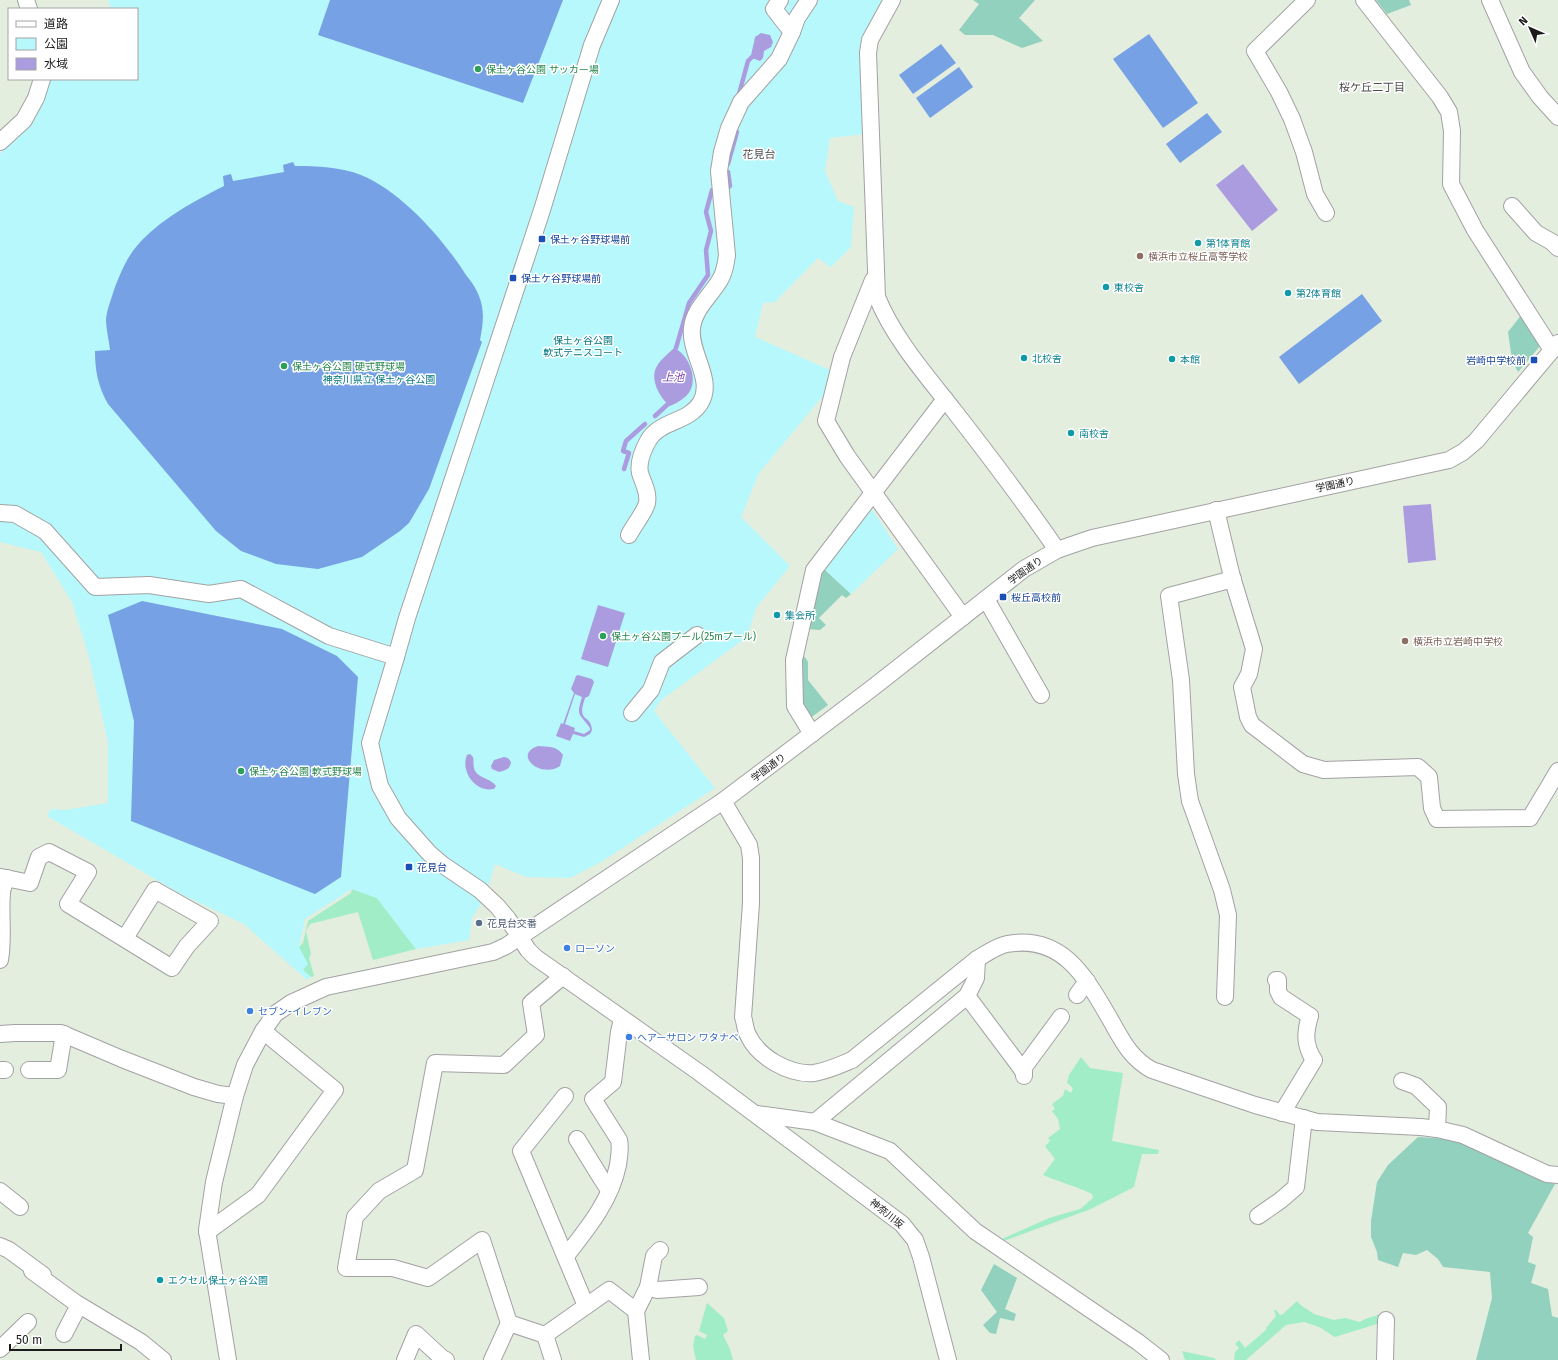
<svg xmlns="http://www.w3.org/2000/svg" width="1558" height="1360" viewBox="0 0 1558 1360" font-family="'Fira Sans','Noto Sans JP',sans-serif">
	<rect width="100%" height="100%" fill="#e4eedf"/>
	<g fill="#a0edc7">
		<polygon points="352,889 377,898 416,949 373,960 358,912 310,924 306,931 311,954 309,958 314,976 311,977 303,970 299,947 303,943 308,921 351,893"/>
		<path d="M1081,1057L1090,1068L1123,1073L1112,1141L1159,1150L1158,1154H1142L1134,1187L1091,1209L1004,1241L1002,1239L1049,1218L1080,1209L1093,1198L1092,1194C1076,1186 1059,1182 1043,1175L1055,1159L1045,1146L1050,1141L1048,1138L1060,1129L1058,1119L1052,1111L1055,1109L1052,1104L1063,1096L1065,1089L1071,1093L1073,1088L1067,1083L1069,1075Z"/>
		<polygon points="1297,1301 1302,1306 1314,1314 1334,1320 1345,1318 1360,1322 1365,1319 1381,1314 1380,1323 1335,1337 1319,1327 1304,1322 1286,1325 1246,1360 1234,1360 1235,1352 1239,1348 1235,1344 1239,1340 1245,1348 1267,1329 1266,1328 1276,1316 1274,1311 1275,1309 1280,1315 1283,1314"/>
		<polygon points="707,1303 724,1318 728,1331 723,1335 730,1349 733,1360 696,1360 693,1346 695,1336 697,1335 705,1339 707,1335 699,1331"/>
		<polygon points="1182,1351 1214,1358 1216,1360 1185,1360"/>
	</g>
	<g fill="#91d1be">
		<polygon points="973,0 1035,0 1019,18 1043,41 1022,48 993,35 965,35 959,30 979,4"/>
		<polygon points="1376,0 1409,0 1411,5 1387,14"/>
		<polygon points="1522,314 1540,346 1518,372 1512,360 1508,332"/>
		<polygon points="823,568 851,594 846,598 842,595 819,618 826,625 820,630 807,629 819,575"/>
		<polygon points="801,657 805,657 808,662 808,680 828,705 809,719 801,709"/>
		<polygon points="1418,1137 1448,1139 1469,1146 1531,1175 1555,1184 1528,1233 1533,1237 1528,1262 1536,1265 1531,1283 1548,1289 1552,1316 1558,1318 1558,1360 1476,1360 1492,1298 1490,1272 1443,1267 1438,1259 1427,1250 1416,1255 1403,1253 1398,1267 1378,1260 1377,1252 1371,1237 1371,1221 1377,1182 1388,1165"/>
		<polygon points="994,1264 1017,1278 1005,1309 1016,1314 1014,1321 1000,1318 996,1334 990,1333 983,1325 997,1312 981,1290"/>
	</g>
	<g fill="#b7f8fd">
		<polygon points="108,0 886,0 873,18 865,134 830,138 825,171 838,201 854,207 851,247 831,267 818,258 775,302 763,303 755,337 830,370 827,391 759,473 741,517 790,566 756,608 747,637 660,701 654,711 715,788 601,862 570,878 526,877 495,864 485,898 472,918 469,940 416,949 377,898 352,889 305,919 299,947 308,964 303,970 311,977 307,980 244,924 181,894 47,816 51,809 65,810 108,803 108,743 89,657 72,602 41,552 0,542 0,154 11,142 34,121 43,101 47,79 137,79 137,9 111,9"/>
		<polygon points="871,508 898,549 851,594 823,568"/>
	</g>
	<g fill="#76a1e4">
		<polygon points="330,0 563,0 523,103 318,35"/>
		<polygon points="1149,34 1198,103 1163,128 1113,59"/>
		<polygon points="941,44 956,63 913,94 899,75"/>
		<polygon points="959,67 973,87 930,118 916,98"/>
		<polygon points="1207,113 1222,132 1180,163 1166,144"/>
		<path d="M293,162L295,166C317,166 341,167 361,175C401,191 444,240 466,275C471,281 476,288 479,296C485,311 483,325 480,340L482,342L429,489L409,523L400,531L362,557L318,569L276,564L241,551L216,531L108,404C98,386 95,371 95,351L110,350C109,340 106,329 106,319C107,309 112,297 115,287C118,279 121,272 125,264C142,229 190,203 224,186L223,176L231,174L233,181L284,172L283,165Z"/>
		<polygon points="1362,294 1382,321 1299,384 1279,357"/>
		<polygon points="142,601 282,629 337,656 358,677 341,877 315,894 131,821 134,721 108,615"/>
	</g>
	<g fill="#ab9ce0" fill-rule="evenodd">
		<path d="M761,33L770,35L773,42L771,47L764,51L763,58L760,61L752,58L751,56C752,49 754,44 755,37Z"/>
		<polygon points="1243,164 1278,210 1252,231 1216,185"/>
		<path d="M674,348C688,354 698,377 690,391C686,398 677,403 670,406C660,398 649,379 657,366C661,359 668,354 674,348Z"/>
		<polygon points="1431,504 1436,560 1408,563 1403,506"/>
		<polygon points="598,605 625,613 608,667 581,659"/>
		<path d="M578,675L592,679L594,682L589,696L585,698C576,724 591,713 592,730L590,734L584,737L573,734L570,741L556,736L561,723L563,724L574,693L571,689L576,676ZM575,694L582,697C576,717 579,712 590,728V730L584,734L574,731L575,728L565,724Z"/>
		<path d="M538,746C548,747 556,745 563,755L560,766C541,779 512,755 538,746Z"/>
		<path d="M470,754L473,757C474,761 473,764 474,768C476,778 491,778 496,786L494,789C476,793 460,772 467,755Z"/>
		<path d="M504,757L508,758L511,762C510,770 505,770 499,772L492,769L491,766L494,760Z"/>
	</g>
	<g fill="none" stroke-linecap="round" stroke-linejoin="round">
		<g stroke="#ab9ce0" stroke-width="4.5">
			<polyline points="739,94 748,61 752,57"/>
			<polyline points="728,164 737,132"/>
			<polyline points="726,189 730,186 728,172"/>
			<polyline points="676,348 689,303 708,275 706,250 711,231 706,212 712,190"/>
			<polyline points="655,416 668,404"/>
			<polyline points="624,469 629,453 623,451 626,441 645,424"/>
		</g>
		<defs>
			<g id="minor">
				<polyline points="26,0 29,9"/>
				<polyline points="611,0 592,45 542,210 407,618 396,657 370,743 380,786 398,818 429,853 443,865 480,890 497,906 508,919 528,950 535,957 700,1073 902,1224 915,1240 921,1257 948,1360"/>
				<path d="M892,0L870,40L868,53L877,297C894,339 927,376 955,412C990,457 1025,503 1057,550"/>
				<polyline points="1307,0 1255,51 1279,92 1292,119 1304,152 1315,194 1326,213"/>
				<polyline points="1364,0 1440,97 1449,112 1452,131 1451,184 1475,230 1552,350"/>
				<polyline points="1490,0 1522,72 1540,97 1558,117"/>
				<polyline points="792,32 797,18 809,0"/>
				<polyline points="0,142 24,120 36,98 42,79"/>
				<polyline points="1512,206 1536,233 1552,242 1558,248"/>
				<polyline points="873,280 842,357 826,421 847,456 963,617"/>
				<polyline points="1216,510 1232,577 1254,649 1249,674 1242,687 1248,717 1252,725 1303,764 1324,770 1418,767 1429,777 1432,808 1437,819 1530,818 1558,771"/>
				<polyline points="0,513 15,514 45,531 95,587 149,585 209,594 241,589 329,636 396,657"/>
				<path d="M629,535C634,525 645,512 647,503C649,492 643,483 640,473C638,463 643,450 648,441C659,420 689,423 701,402C714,379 689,353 692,328C694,308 712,295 721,278C725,271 726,263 727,255L719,171L722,152L729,128L741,102L779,59L792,32L774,9L780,0"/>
				<polyline points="986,599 1041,695"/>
				<polyline points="632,713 651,690 662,662 697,635"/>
				<polyline points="812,734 795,706 794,660 814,570 945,399"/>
				<path d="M723,801L749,845L751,858V903L743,1017C745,1022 745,1030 748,1035C758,1057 789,1075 814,1073C827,1071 840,1065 852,1060L977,959C986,954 996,946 1007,944C1063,934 1086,978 1110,1019C1122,1040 1130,1058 1152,1070L1255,1105L1317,1122L1421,1127L1437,1129L1463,1135L1547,1174L1558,1175"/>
				<polyline points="0,878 1,877 30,883 39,857 49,852 88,872 68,904 172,968 187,946 210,921 155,890 125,938"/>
				<path d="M0,960C4,937 0,916 2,893C2,888 5,883 7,878"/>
				<path d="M1276,980H1278V991L1281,997L1310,1016C1305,1032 1304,1045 1314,1060L1282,1113"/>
				<polyline points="1077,995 1087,981"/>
				<polyline points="967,996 1024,1072 1024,1076"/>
				<polyline points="1225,997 1228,915 1222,890 1190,801 1186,774 1181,680 1169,596 1233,579"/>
				<polyline points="0,1034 15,1033 61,1033 122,1059 194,1087 218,1094 235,1096"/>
				<polyline points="0,1070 5,1070"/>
				<polyline points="29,1070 58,1070 64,1034"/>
				<polyline points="1022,1070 1061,1017"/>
				<polyline points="1402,1081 1416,1086 1438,1107 1437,1129"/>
				<polyline points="565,1096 521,1151 586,1306"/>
				<polyline points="757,1114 815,1122 890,1151 975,1231 1138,1342 1161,1360"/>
				<polyline points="815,1122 967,996 976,978 977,959"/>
				<polyline points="577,1139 601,1178 609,1190"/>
				<polyline points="0,1191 20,1207"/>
				<polyline points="1258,1216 1281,1200 1296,1187 1304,1118"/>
				<polyline points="207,1232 258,1195 335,1090 263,1031"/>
				<polyline points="0,1246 9,1250 43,1275"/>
				<path d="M566,1256C588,1228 611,1200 618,1165C619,1156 621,1149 619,1140L593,1099L613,1082L619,1032L622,1019"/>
				<polyline points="32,1271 76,1303 141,1342 163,1360"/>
				<polyline points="648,1287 657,1290 699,1287"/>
				<polyline points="636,1311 648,1287 654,1256 660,1250"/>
				<polyline points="509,1323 482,1240 428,1278 393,1268 346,1268 355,1217 379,1191 415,1170 435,1063 504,1065 536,1035 531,1003 563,976"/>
				<polyline points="64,1334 79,1305"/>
				<polyline points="545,1335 609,1290 636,1311 641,1360"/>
				<polyline points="0,1349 28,1322"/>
				<polyline points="228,1360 207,1230 214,1182 235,1096 245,1065 263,1031 275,1014 291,1003 326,987 493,952 506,946 723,801 871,689 1024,569 1057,550 1092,538 1449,460 1463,452 1476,441 1558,343"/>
				<polyline points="405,1360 416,1334 442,1358 446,1360"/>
				<polyline points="492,1360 509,1323 545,1335 553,1360"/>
				<polyline points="1385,1360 1386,1320"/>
			</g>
		</defs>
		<use href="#minor" stroke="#a2a2a2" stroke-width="18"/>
		<use href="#minor" stroke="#fff" stroke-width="16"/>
	</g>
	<g fill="#2e9e5b" stroke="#fff" stroke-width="1.5">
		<circle cx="478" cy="69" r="4"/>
		<circle cx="284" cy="366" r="4"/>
		<circle cx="603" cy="636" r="4"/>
		<circle cx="241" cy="771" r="4"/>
	</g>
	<g fill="#1a4fb4" stroke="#fff" stroke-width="1.5">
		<rect x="538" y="235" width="8" height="8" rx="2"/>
		<rect x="509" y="274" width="8" height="8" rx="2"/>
		<rect x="1530" y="356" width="8" height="8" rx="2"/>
		<rect x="999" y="593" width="8" height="8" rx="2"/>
		<rect x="405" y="863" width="8" height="8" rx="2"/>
	</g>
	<g fill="#0f9aa8" stroke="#fff" stroke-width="1.5">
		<circle cx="1198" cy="243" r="4"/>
		<circle cx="1106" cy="287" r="4"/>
		<circle cx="1288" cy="293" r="4"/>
		<circle cx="1024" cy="358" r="4"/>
		<circle cx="1172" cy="359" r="4"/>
		<circle cx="1071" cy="433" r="4"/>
		<circle cx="777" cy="615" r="4"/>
		<circle cx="160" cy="1280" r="4"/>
	</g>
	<g fill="#8d6e63" stroke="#fff" stroke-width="1.5">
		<circle cx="1140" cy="256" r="4"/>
		<circle cx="1405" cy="641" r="4"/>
	</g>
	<circle fill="#5c6f8a" stroke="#fff" stroke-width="1.5" cx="479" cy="923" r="4"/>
	<g fill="#3f7fe0" stroke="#fff" stroke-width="1.5">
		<circle cx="567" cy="948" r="4"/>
		<circle cx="250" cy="1011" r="4"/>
		<circle cx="629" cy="1037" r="4"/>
	</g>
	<g text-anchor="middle" stroke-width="3" stroke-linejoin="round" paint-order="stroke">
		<g font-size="10" fill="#27864d" stroke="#fff" text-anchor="start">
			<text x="486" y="73">保土ヶ谷公園 サッカー場</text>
			<text x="292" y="370">保土ヶ谷公園 硬式野球場</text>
			<text x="611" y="640">保土ヶ谷公園プール(25mプール)</text>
			<text x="249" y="775">保土ヶ谷公園 軟式野球場</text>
		</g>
		<g font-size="10" fill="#164399" stroke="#fff" text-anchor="start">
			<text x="550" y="243">保土ヶ谷野球場前</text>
			<text x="521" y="282">保土ケ谷野球場前</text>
			<text x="1526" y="364" text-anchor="end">岩崎中学校前</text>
			<text x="1011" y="601">桜丘高校前</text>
			<text x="417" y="871">花見台</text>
		</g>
		<g font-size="10" fill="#0d838f" stroke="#fff" text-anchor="start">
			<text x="1206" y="247">第1体育館</text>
			<text x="1114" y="291">東校舎</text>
			<text x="1296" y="297">第2体育館</text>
			<text x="1032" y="362">北校舎</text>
			<text x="1180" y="363">本館</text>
			<text x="1079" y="437">南校舎</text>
			<text x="785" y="619">集会所</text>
			<text x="168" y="1284">エクセル保土ヶ谷公園</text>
		</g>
		<g font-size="10" fill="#785e54" stroke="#fff" text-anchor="start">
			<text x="1148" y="260">横浜市立桜丘高等学校</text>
			<text x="1413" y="645">横浜市立岩崎中学校</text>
		</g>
		<g font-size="10" fill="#03757f" stroke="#fff">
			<text x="583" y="344">保土ヶ谷公園<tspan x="583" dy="12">軟式テニスコート</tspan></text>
			<text x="379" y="383">神奈川県立 保土ヶ谷公園</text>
		</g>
		<g font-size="10" fill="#1b1b1b" stroke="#fff">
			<text transform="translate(1335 484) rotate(-12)" y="4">学園通り</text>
			<text transform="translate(1025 570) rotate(-35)" y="4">学園通り</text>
			<text transform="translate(768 767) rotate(-37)" y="4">学園通り</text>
			<text transform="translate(887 1213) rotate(39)" y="4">神奈川坂</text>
		</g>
		<g font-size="10" fill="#4e5e75" stroke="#fff" text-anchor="start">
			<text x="487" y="927">花見台交番</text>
		</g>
		<g font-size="10" fill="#366cbe" stroke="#fff" text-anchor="start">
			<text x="575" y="952">ローソン</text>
			<text x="258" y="1015">セブン-イレブン</text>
			<text x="637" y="1041">ヘアーサロン ワタナベ</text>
		</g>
		<g font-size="11" fill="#4e4e4e" stroke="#fff">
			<text x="1372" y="91">桜ケ丘二丁目</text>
			<text x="759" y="158">花見台</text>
		</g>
		<g font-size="11" font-style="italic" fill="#7941b1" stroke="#fff">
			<text x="673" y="381">上池</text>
		</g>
	</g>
	<rect x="8" y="8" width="130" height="72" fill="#ffffff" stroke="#a4a4a4"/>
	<rect x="16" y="21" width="20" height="6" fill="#ffffff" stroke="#a4a4a4"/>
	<text x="44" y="28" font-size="12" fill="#1b1b1b">道路</text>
	<rect x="16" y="38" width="20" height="12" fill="#b7f8fd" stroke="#a4a4a4"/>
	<text x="44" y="48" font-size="12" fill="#1b1b1b">公園</text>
	<rect x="16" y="58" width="20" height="12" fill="#ab9ce0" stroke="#a4a4a4"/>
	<text x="44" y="68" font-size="12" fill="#1b1b1b">水域</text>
	<g transform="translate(1530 28) rotate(315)" stroke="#ffffff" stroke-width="3" paint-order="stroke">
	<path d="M0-3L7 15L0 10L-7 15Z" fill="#1b1b1b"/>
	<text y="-6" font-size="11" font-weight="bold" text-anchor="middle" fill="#1b1b1b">N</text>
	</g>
	<path d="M10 1344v6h111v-6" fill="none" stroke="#1b1b1b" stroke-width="2"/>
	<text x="16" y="1344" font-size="12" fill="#1b1b1b" stroke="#ffffff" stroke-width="3" paint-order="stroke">50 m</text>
</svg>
